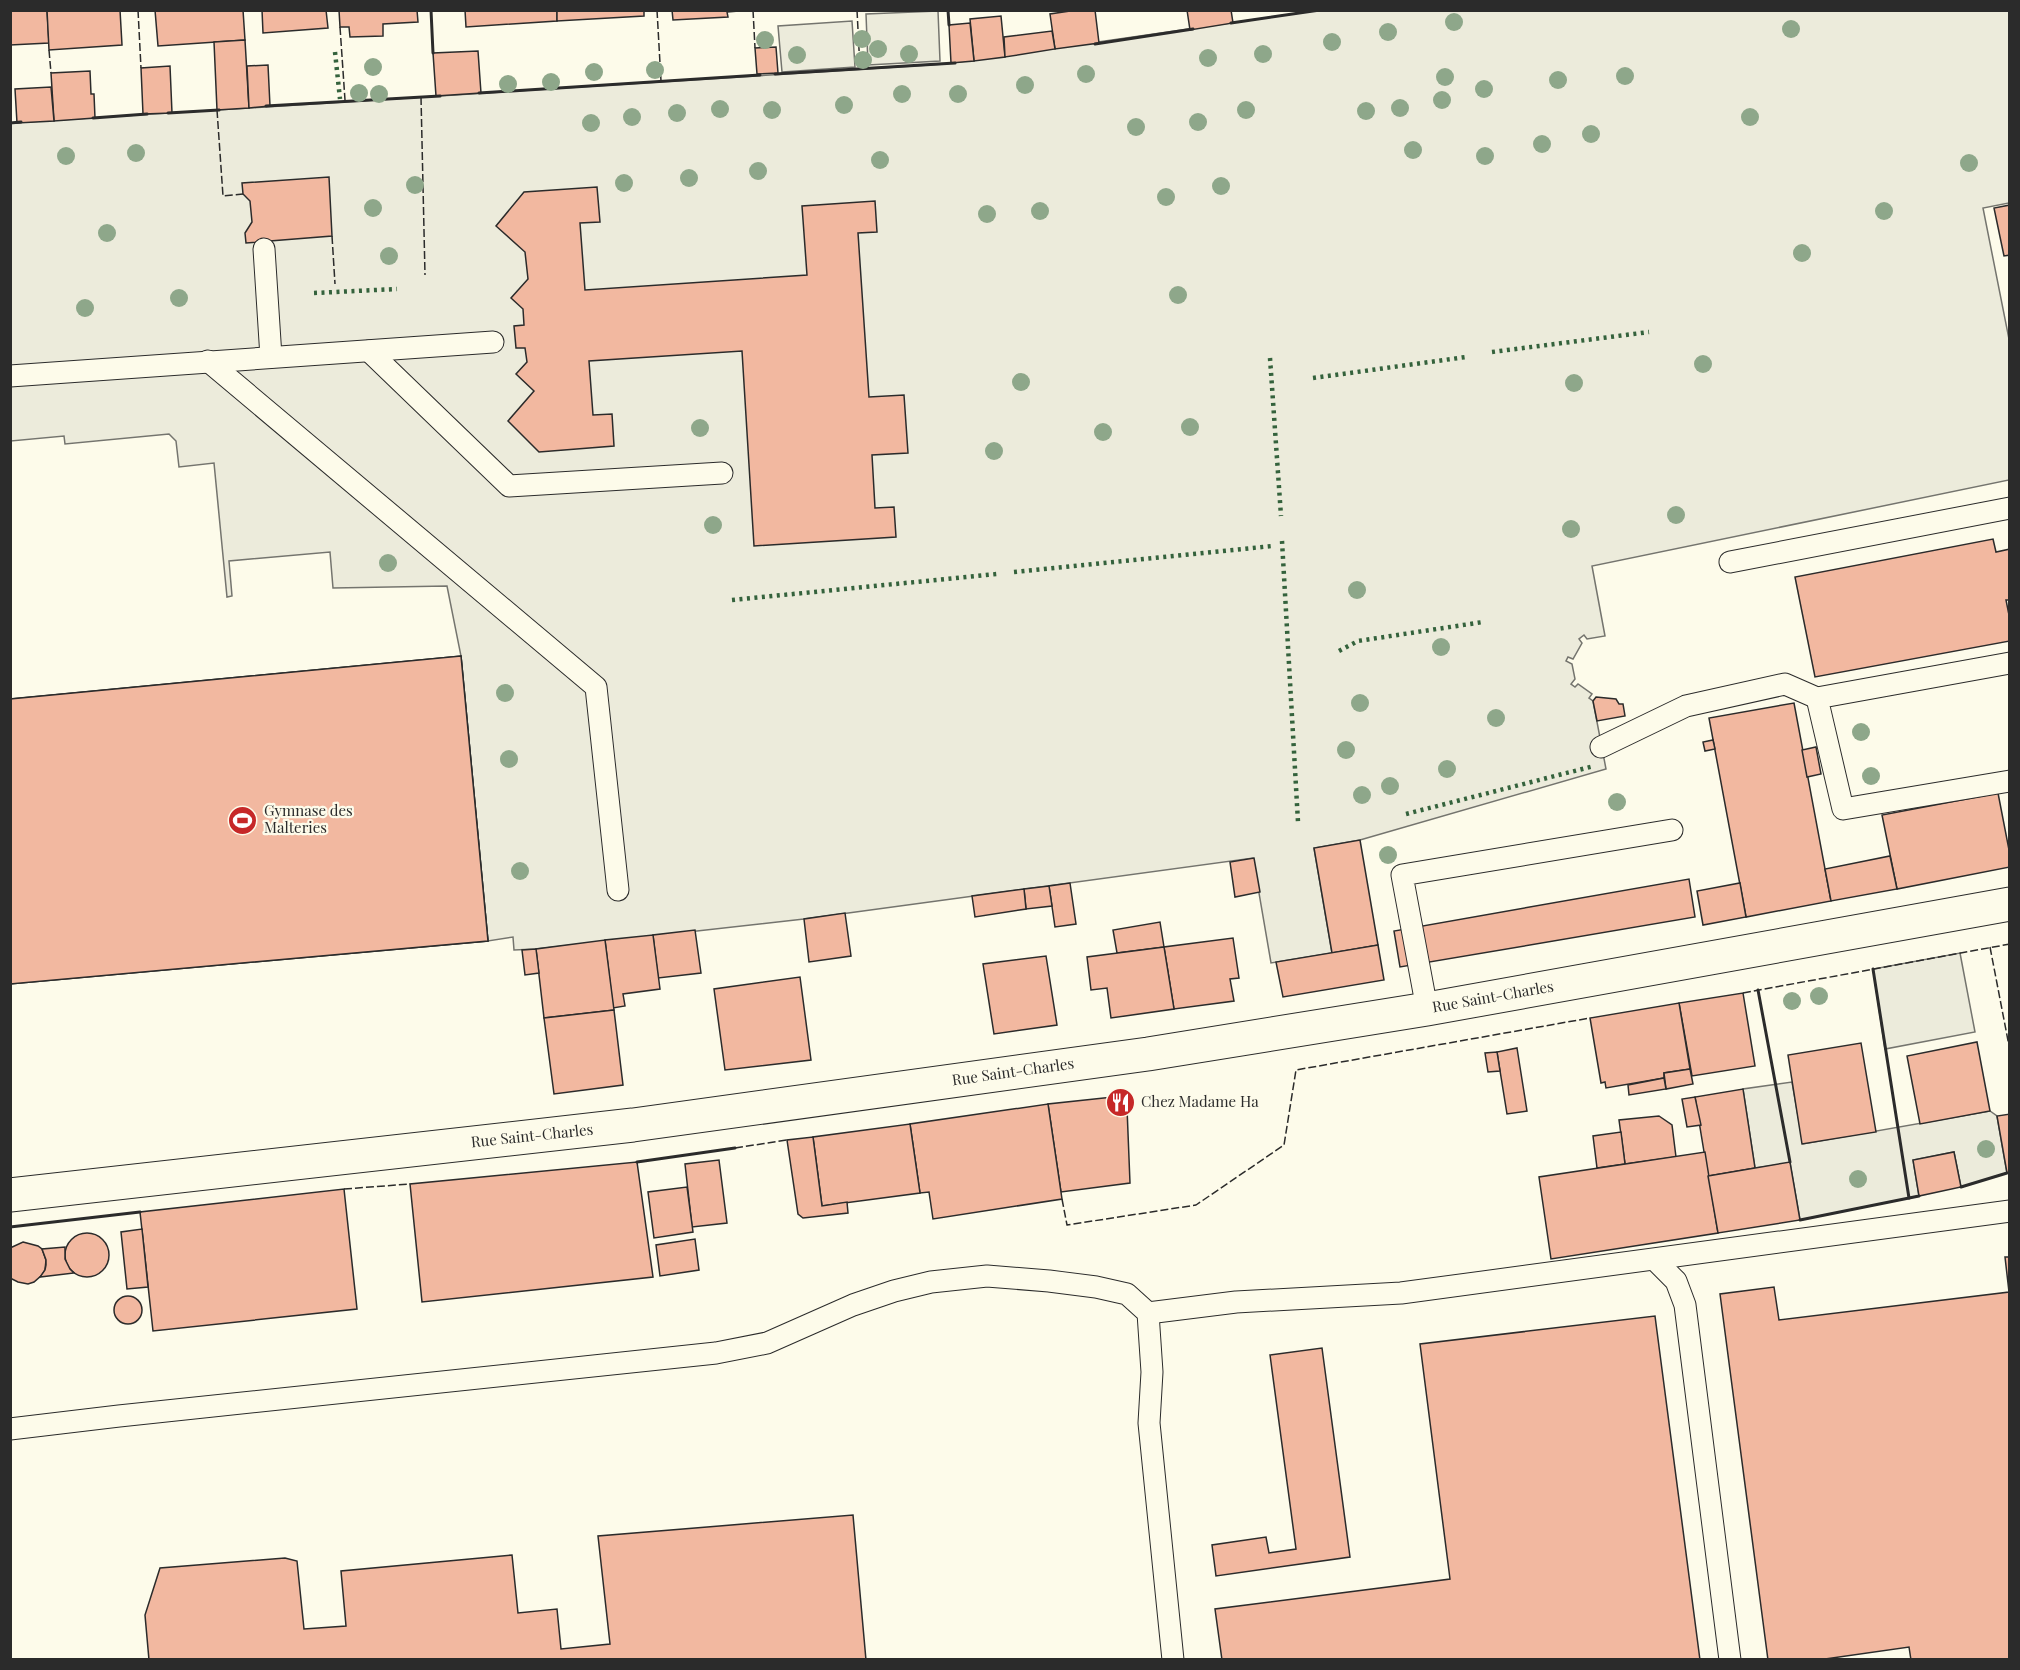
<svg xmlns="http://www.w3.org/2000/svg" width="2020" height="1670" viewBox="0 0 2020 1670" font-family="'Playfair Display',serif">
	<rect width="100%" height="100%" fill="#fdfbea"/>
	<g fill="#ecebdb" stroke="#74746e" stroke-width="1.5">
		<polygon points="1320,10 2009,11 2009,203 1983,208 2009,339 2009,480 1592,566 1605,636 1587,639 1584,635 1579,639 1582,643 1573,659 1568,657 1566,661 1572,664 1575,679 1571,684 1575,687 1578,684 1592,694 1589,698 1593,701 1606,769 1360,840 1314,848 1332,953 1271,963 1253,858 804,919 536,949 514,950 513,937 488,941 461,656 447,586 333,588 330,552 229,561 232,596 227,597 214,463 179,467 176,441 169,434 65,444 64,436 11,441 11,123 945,64"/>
		<polygon points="938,11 940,61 868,65 866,14"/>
		<polygon points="852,21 855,67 782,72 778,26"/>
		<polygon points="1960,953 1975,1032 1885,1049 1873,969"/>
		<polygon points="1792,1082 1803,1144 1990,1111 1997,1116 2007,1173 1961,1187 1954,1152 1913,1160 1919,1196 1800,1220 1790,1163 1755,1168 1743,1089"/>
	</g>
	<g fill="#f2b8a0" stroke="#2b2b2b" stroke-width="1.5">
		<polygon points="10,10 47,10 49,43 10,45"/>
		<polygon points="47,10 120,10 122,45 49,50"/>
		<polygon points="155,10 243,10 245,40 158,46"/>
		<polygon points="262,10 326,10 328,28 263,33"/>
		<polygon points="339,10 417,10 418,22 383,24 383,36 350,37 349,27 340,27"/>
		<polygon points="465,10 557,10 557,21 466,27"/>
		<polygon points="557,10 644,10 644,16 557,21"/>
		<polygon points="672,10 751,10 727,12 728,17 673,20"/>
		<polygon points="1077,10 1095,10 1099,43 1055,49 1050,14"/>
		<polygon points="1187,10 1231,10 1233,23 1190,30"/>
		<polygon points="1001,16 1005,57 974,61 970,19"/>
		<polygon points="970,23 974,61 951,63 949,25"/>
		<polygon points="1052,31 1055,49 1005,57 1004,37"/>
		<polygon points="245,40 249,108 217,110 214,42"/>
		<polygon points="776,47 778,73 757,74 755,48"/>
		<polygon points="478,51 481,93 436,96 433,53"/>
		<polygon points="268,65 270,106 249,108 247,66"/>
		<polygon points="170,66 172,113 143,114 141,68"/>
		<polygon points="90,71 91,94 94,94 95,118 54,121 51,73"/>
		<polygon points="51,87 54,121 17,123 15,89"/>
		<polygon points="329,177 332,236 246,243 245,233 252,222 250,201 243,194 242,183"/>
		<polygon points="597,187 600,222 580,223 585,290 807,275 802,206 875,201 877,232 858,233 869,397 904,395 908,453 872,455 875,508 894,507 896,537 754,546 742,351 589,361 593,415 612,414 614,446 539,452 508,421 534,391 516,374 527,362 525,348 516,348 514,326 524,325 523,309 511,298 528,279 525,252 496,226 524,192"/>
		<polygon points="2010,205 2010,255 2004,256 1994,208"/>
		<polygon points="1993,539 1996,552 2010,549 2010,600 2006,600 2010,620 2010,641 1815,677 1795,577"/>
		<polygon points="461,656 488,941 10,984 10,694 11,699"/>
		<polygon points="461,656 488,941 10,984 10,699"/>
		<polygon points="1596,697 1616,699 1619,704 1623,704 1625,716 1597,721 1593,701"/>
		<polygon points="1794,703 1831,901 1746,917 1709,718"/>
		<polygon points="1713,740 1715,749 1705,751 1703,742"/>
		<polygon points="1816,747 1821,774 1807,777 1802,750"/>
		<polygon points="1998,793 2010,855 2010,867 1897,889 1882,815"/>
		<polygon points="1360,840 1378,945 1332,953 1314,848"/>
		<polygon points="1890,856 1897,889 1831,901 1825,869"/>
		<polygon points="1254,858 1260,892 1235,897 1230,862"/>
		<polygon points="1689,879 1695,917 1400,967 1394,931"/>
		<polygon points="1070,883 1076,924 1055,927 1049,886"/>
		<polygon points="1740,883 1746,917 1703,925 1697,891"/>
		<polygon points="1049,886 1052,906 1026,909 1024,889"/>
		<polygon points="1024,889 1026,909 975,917 972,896"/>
		<polygon points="845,913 851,956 809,962 804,919"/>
		<polygon points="1160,922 1164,947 1117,953 1113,930"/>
		<polygon points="695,930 701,973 658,978 653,935"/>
		<polygon points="653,935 660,989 623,994 625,1006 613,1008 605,940"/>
		<polygon points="1233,938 1239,978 1230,979 1234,1001 1174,1009 1164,947"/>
		<polygon points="605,940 614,1010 544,1018 536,949"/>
		<polygon points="1378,945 1384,980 1283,997 1276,962"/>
		<polygon points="1164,947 1174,1009 1111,1018 1107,988 1091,990 1087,957"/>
		<polygon points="536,949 539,973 525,975 522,950"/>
		<polygon points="1046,956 1057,1025 994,1034 983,964"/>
		<polygon points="800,977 811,1060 725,1070 714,989"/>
		<polygon points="1743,993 1755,1066 1692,1076 1679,1003"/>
		<polygon points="1679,1003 1690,1069 1664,1073 1664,1078 1606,1088 1605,1082 1601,1083 1590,1018"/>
		<polygon points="614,1010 623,1085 554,1094 544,1018"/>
		<polygon points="1977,1042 1990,1111 1920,1124 1907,1056"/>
		<polygon points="1861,1043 1876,1132 1802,1144 1788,1055"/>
		<polygon points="1517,1048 1527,1111 1507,1114 1497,1052"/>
		<polygon points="1497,1052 1500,1071 1488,1072 1485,1053"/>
		<polygon points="1690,1069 1693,1084 1666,1089 1664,1073"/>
		<polygon points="1664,1078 1666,1089 1629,1095 1628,1085"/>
		<polygon points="1743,1089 1755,1168 1708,1176 1695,1097"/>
		<polygon points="1113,1097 1127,1108 1130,1183 1061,1192 1048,1104"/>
		<polygon points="1695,1097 1701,1125 1687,1127 1682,1099"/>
		<polygon points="1048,1104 1062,1199 933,1219 929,1192 920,1193 910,1124"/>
		<polygon points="2010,1114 2010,1173 2007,1173 1997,1116"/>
		<polygon points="1659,1116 1672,1125 1676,1157 1625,1164 1619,1120"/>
		<polygon points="910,1124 920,1193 822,1206 813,1137"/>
		<polygon points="1621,1132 1625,1164 1597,1168 1593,1136"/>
		<polygon points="813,1137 822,1206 847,1202 848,1213 803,1218 798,1214 787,1140"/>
		<polygon points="1705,1152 1718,1233 1551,1259 1539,1177"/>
		<polygon points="1954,1152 1961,1187 1919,1196 1913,1160"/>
		<polygon points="719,1160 727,1223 692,1227 685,1164"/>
		<polygon points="637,1162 653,1277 422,1302 410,1184"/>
		<polygon points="1790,1162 1800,1220 1718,1233 1708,1176"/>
		<polygon points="687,1187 693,1232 654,1238 648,1192"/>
		<polygon points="344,1189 357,1309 153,1331 140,1212"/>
		<polygon points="142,1229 148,1287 127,1289 121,1232"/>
		<circle cx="87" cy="1255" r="22"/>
		<polygon points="695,1239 699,1270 660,1276 656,1245"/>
		<polygon points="23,1242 38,1246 42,1249 46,1260 45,1270 42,1275 34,1282 28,1284 18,1282 10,1278 10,1248"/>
		<polygon points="65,1247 65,1259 70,1269 74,1273 40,1277 45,1270 46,1265 46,1260 42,1249"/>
		<polygon points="2005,1257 2010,1257 2010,1660 1911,1660 1909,1647 1818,1660 1768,1660 1720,1294 1774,1287 1779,1320 2009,1292"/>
		<circle cx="128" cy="1310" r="14"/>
		<polygon points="1655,1316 1700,1660 1222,1660 1215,1609 1450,1579 1420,1344"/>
		<polygon points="1322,1348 1350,1557 1216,1576 1212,1545 1266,1537 1269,1553 1296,1549 1270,1355"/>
		<polygon points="853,1515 866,1660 149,1660 145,1615 160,1568 285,1558 297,1561 304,1629 346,1626 341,1571 512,1555 518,1613 557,1609 561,1649 610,1644 598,1536"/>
	</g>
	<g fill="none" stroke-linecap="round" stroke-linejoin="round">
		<defs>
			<g id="service">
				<polyline points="264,249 271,357"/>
				<polyline points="369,351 509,486 722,473"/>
				<polyline points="208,361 596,687 618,890"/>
				<polyline points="10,376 493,342"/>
				<polyline points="1730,562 2010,508"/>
				<polyline points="2010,663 1817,698 1843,809 2010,781"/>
				<polyline points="1601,747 1686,706 1785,684 1817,698"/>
				<polyline points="1427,1009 1402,875 1672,830"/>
				<polyline points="1655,1260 1676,1281 1685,1305 1730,1660"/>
				<polyline points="1148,1313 1236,1302 1401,1293 2010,1211"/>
				<polyline points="10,1429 119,1416 716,1353 767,1343 853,1305 894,1291 931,1282 987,1276 1049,1281 1096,1287 1127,1294 1148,1313 1152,1372 1149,1423 1173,1660"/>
			</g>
			<polyline id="tertiary" points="10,1195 633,1125 1148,1054 1427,1009 2010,904"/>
		</defs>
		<use href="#service" stroke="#2b2b2b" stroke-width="23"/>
		<use href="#tertiary" stroke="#2b2b2b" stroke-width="35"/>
		<use href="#service" stroke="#fdfbea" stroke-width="21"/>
		<use href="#tertiary" stroke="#fdfbea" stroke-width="33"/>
		<g stroke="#34623c" stroke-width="4.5" stroke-dasharray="3 4.5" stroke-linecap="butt">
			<polyline points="335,52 340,99"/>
			<polyline points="314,293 397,289"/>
			<polyline points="1492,352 1649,332"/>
			<polyline points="1270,358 1281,516"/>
			<polyline points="1313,378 1466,357"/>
			<polyline points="1282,541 1298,822"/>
			<polyline points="1014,572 1272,546"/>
			<polyline points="732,600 997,574"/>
			<polyline points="1339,651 1358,641 1483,622"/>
			<polyline points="1406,814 1594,766"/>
		</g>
		<g stroke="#2b2b2b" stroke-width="1.5" stroke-dasharray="8 3" stroke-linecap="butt">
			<polyline points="138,10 141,68"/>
			<polyline points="657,10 661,81"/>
			<polyline points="753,10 755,48"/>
			<polyline points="857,10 860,69"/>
			<polyline points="340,27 345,100"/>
			<polyline points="49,50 51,73"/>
			<polyline points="421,97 425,275"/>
			<polyline points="217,110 223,196 243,194"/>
			<polyline points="332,236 335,284"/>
			<polyline points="1990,947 2010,1051"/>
			<polyline points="1743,993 2010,944"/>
			<polyline points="735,1148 787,1140"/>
			<polyline points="344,1189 410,1184"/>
			<polyline points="1062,1199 1067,1225 1196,1205 1284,1145 1296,1070 1590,1018"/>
		</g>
		<g stroke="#2b2b2b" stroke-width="3">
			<polyline points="431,10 433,53"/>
			<polyline points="948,10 949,25"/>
			<polyline points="1231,23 1320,10"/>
			<polyline points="1095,44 1193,29"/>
			<polyline points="775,74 955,63"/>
			<polyline points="479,93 760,75"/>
			<polyline points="266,106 440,96"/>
			<polyline points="168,113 219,110"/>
			<polyline points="93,118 147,114"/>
			<polyline points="10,123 21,122"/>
			<polyline points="1873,969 1909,1198"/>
			<polyline points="1758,990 1790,1162"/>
			<polyline points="637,1162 735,1148"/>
			<polyline points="1961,1187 2007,1173"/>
			<polyline points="1800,1220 1919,1196"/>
			<polyline points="10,1227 140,1212"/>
		</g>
	</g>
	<g fill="#8ea78a">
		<circle cx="1454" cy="22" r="9"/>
		<circle cx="1791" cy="29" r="9"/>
		<circle cx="1388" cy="32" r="9"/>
		<circle cx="862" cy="39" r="9"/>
		<circle cx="765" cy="40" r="9"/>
		<circle cx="1332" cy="42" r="9"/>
		<circle cx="878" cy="49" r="9"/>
		<circle cx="909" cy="54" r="9"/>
		<circle cx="1263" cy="54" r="9"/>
		<circle cx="797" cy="55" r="9"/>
		<circle cx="1208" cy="58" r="9"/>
		<circle cx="863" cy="60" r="9"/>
		<circle cx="373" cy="67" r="9"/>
		<circle cx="655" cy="70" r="9"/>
		<circle cx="594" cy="72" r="9"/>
		<circle cx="1086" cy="74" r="9"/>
		<circle cx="1625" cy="76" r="9"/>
		<circle cx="1445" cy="77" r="9"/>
		<circle cx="1558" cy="80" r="9"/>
		<circle cx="551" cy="82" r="9"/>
		<circle cx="508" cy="84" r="9"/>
		<circle cx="1025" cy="85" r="9"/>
		<circle cx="1484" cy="89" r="9"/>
		<circle cx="359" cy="93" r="9"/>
		<circle cx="379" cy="94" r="9"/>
		<circle cx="902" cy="94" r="9"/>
		<circle cx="958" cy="94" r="9"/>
		<circle cx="1442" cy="100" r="9"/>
		<circle cx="844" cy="105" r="9"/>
		<circle cx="1400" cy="108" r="9"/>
		<circle cx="720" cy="109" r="9"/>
		<circle cx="772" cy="110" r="9"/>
		<circle cx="1246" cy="110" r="9"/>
		<circle cx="1366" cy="111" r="9"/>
		<circle cx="677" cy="113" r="9"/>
		<circle cx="632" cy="117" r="9"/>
		<circle cx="1750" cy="117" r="9"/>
		<circle cx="1198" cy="122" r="9"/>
		<circle cx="591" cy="123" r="9"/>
		<circle cx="1136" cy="127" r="9"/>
		<circle cx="1591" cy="134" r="9"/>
		<circle cx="1542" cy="144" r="9"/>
		<circle cx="1413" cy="150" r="9"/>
		<circle cx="136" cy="153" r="9"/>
		<circle cx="66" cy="156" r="9"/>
		<circle cx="1485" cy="156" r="9"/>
		<circle cx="880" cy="160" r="9"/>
		<circle cx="1969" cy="163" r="9"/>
		<circle cx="758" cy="171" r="9"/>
		<circle cx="689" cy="178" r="9"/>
		<circle cx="624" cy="183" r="9"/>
		<circle cx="415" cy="185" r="9"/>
		<circle cx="1221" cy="186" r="9"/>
		<circle cx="1166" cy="197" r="9"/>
		<circle cx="373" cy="208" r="9"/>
		<circle cx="1040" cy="211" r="9"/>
		<circle cx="1884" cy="211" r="9"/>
		<circle cx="987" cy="214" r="9"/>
		<circle cx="107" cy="233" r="9"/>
		<circle cx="1802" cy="253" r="9"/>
		<circle cx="389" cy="256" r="9"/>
		<circle cx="1178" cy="295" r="9"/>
		<circle cx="179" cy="298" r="9"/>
		<circle cx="85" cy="308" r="9"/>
		<circle cx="1703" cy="364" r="9"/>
		<circle cx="1021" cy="382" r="9"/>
		<circle cx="1574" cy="383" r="9"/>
		<circle cx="1190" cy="427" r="9"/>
		<circle cx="700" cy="428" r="9"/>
		<circle cx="1103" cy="432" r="9"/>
		<circle cx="994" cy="451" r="9"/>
		<circle cx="1676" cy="515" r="9"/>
		<circle cx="713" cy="525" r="9"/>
		<circle cx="1571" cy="529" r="9"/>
		<circle cx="388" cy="563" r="9"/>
		<circle cx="1357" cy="590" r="9"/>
		<circle cx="1441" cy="647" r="9"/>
		<circle cx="505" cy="693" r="9"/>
		<circle cx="1360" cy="703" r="9"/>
		<circle cx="1496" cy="718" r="9"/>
		<circle cx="1861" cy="732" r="9"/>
		<circle cx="1346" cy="750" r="9"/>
		<circle cx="509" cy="759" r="9"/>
		<circle cx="1447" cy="769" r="9"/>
		<circle cx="1871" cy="776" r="9"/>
		<circle cx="1390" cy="786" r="9"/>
		<circle cx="1362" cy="795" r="9"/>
		<circle cx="1617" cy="802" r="9"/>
		<circle cx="1388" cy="855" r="9"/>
		<circle cx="520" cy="871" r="9"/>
		<circle cx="1819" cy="996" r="9"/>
		<circle cx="1792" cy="1001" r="9"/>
		<circle cx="1986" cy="1149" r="9"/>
		<circle cx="1858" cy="1179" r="9"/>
	</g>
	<defs>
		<symbol id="stadium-disc" viewBox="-11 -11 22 22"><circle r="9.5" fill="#c62828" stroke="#fdfbea"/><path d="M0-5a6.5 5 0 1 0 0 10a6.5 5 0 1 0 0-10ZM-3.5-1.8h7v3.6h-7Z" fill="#fff"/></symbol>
		<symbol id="restaurant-disc" viewBox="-11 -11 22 22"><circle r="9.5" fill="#c62828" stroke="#fdfbea"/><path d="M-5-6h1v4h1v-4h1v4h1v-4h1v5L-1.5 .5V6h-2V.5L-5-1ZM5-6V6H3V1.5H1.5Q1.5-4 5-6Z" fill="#fff"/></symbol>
	</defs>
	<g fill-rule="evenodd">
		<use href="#stadium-disc" x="226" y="804" width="33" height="33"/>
		<use href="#restaurant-disc" x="1104" y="1086" width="33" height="33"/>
	</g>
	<g text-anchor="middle" stroke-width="4.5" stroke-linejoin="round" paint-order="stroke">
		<g font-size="15" fill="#2b2b2b" stroke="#fdfbea" text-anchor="start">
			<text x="264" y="816">Gymnase des<tspan x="264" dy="17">Malteries</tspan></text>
			<text x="1141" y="1107">Chez Madame Ha</text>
		</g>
		<g font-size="15" fill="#2b2b2b" stroke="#fdfbea">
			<text transform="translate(1493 997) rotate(-10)" y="5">Rue Saint-Charles</text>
			<text transform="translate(1013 1072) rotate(-8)" y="5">Rue Saint-Charles</text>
			<text transform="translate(532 1136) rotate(-6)" y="5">Rue Saint-Charles</text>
		</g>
	</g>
	<rect width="2020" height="1670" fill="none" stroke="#2b2b2b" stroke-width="24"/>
</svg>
